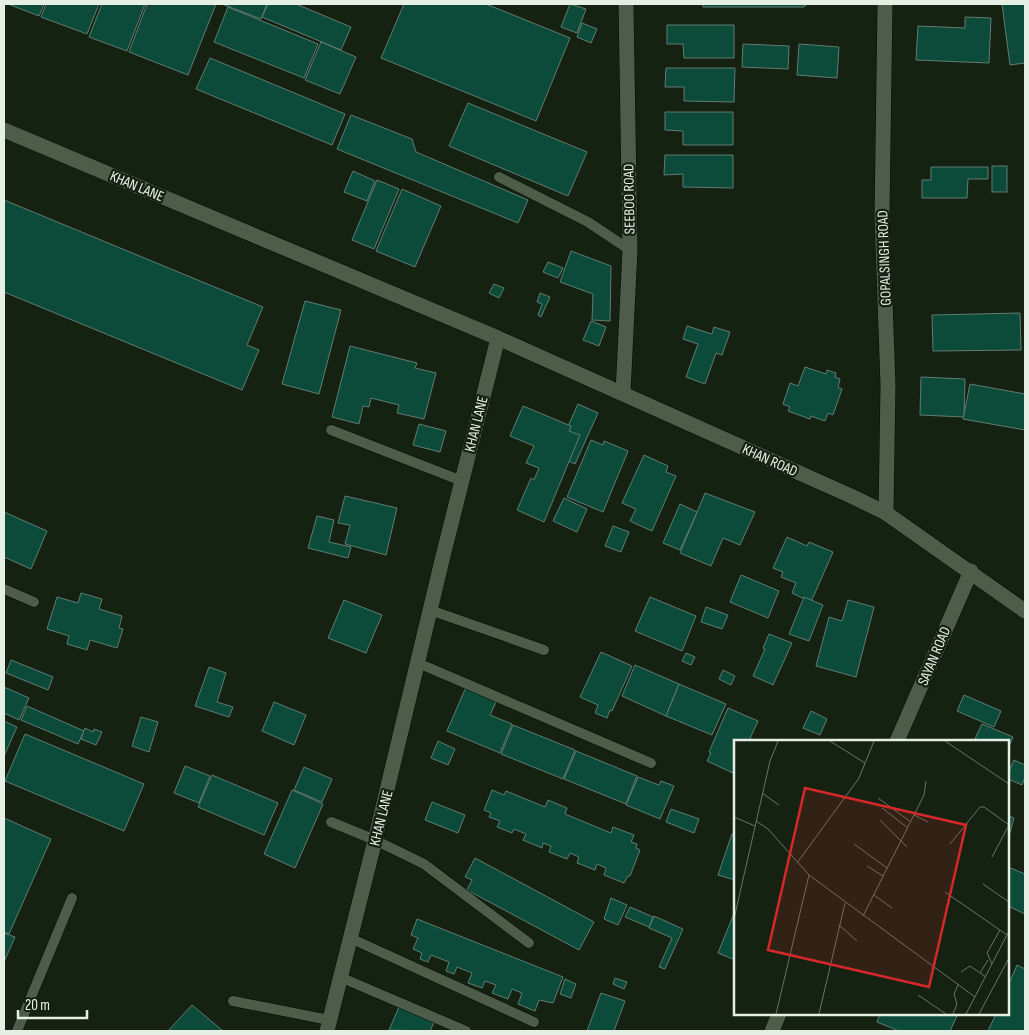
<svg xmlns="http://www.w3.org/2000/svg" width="1029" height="1035" viewBox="0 0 1029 1035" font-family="'Sofia Sans Condensed',sans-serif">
	<rect width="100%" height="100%" fill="#152212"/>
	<g fill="#0c4b3a" stroke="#617c72">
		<polygon points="8,4 44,4 39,16"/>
		<polygon points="46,4 99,4 87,34 41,17"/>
		<polygon points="102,4 145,4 127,51 89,37"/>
		<polygon points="147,4 216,4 188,75 129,52"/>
		<polygon points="222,4 267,4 261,19"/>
		<polygon points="268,4 296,4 351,27 341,50 262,17"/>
		<polygon points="404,4 486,4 570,38 536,121 381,58"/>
		<polygon points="570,4 586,9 577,33 561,27"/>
		<polygon points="696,4 811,4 805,5 804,7 703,7 703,4"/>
		<polygon points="1002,4 1025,4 1025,63 1010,65"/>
		<polygon points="228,7 318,44 304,78 214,42"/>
		<polygon points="965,17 991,18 989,63 916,60 918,26 965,28"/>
		<polygon points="582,23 597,29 591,43 577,37"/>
		<polygon points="667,25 734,25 734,58 684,58 683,44 667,44"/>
		<polygon points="321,42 356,57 340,94 305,80"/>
		<polygon points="743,44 789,46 788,69 742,67"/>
		<polygon points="799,44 839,47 837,78 797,75"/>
		<polygon points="210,58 345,114 332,145 196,89"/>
		<polygon points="666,68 735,68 734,102 684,101 684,87 665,87"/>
		<polygon points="468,103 587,152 568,196 449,146"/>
		<polygon points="665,112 733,112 733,145 683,145 683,131 665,130"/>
		<polygon points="351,115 412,139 416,152 528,200 518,223 337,149"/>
		<polygon points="665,155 733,155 733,188 683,187 683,174 664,175"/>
		<rect x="992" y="166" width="15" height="26"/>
		<polygon points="931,167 988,167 988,179 968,179 967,198 922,198 922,180 931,180"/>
		<polygon points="353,171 375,181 367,201 344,192"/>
		<polygon points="377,180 399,189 374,249 352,240"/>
		<polygon points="402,189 441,206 415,267 376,251"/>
		<polygon points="4,200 263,307 247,345 259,350 242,390 4,292"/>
		<polygon points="571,251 611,266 610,321 592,320 593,294 560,282"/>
		<polygon points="548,262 563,268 558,278 543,272"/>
		<polygon points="494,284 504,288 499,298 489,293"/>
		<polygon points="540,293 550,297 541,317 538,315 542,304 537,302"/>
		<polygon points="305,301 341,310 319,394 282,384"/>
		<polygon points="1020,313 1021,350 933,351 932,315"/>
		<polygon points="591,321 606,327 599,346 583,340"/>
		<polygon points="687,326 712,334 714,327 730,332 722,355 716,353 705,384 686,377 698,344 683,339"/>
		<polygon points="350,346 417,363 415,368 436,373 424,419 397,413 399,405 371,398 369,407 363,406 359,424 332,417"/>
		<polygon points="805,367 826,374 827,370 836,373 835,377 840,379 838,387 842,389 833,415 828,413 825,421 811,416 810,419 788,411 790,407 783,404 790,383 798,386"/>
		<polygon points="921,377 965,379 964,417 920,415"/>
		<polygon points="970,384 1025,394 1025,430 963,419"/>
		<polygon points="578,404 598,413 575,464 555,455"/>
		<polygon points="523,406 571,426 569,431 580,435 544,522 517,510 531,478 534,480 539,468 526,463 534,446 510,436"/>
		<polygon points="419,424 446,431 440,452 413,445"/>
		<polygon points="591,440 603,445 604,441 628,451 603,512 567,497"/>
		<polygon points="644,455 668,466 666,472 676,476 652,531 630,521 636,509 622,503"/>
		<polygon points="705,493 755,512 740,545 723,538 711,566 680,553"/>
		<polygon points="345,496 397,508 386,555 345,544 350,525 338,523"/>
		<polygon points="564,498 587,509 577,532 553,521"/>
		<polygon points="680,504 697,512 680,550 663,543"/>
		<polygon points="4,512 47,531 31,569 4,557"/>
		<polygon points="317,516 334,520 329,542 351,547 348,558 308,548"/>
		<polygon points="613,526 629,532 621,552 605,546"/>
		<polygon points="787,537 807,546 809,542 833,552 811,602 792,593 796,583 781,577 783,572 773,568"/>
		<polygon points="741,575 779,591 768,618 730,602"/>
		<polygon points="81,593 102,599 99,609 122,616 119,628 123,629 117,648 90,640 87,650 67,644 69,636 47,629 57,597 78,603"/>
		<polygon points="650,597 696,616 682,651 635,631"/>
		<polygon points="804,597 823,605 809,641 789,634"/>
		<polygon points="344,600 382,615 366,653 328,638"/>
		<polygon points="848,600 874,607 856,677 816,666 829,617 842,621"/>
		<polygon points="706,607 728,615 722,629 701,622"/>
		<polygon points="769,634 792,643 773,685 753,676 765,649 763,648"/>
		<polygon points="601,652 632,666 612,711 610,710 607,718 595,713 598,705 580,697"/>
		<polygon points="686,653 695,657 691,665 682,661"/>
		<polygon points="11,660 53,677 48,690 6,673"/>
		<polygon points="635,665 679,684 666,716 622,696"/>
		<polygon points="209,667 226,673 217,702 233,707 229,717 195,706"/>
		<polygon points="723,670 735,676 731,685 719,679"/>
		<polygon points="679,684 726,704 712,735 666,716"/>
		<polygon points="4,687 29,698 19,720 4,713"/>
		<polygon points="466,687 497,700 490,715 512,724 500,753 447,731"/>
		<polygon points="964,695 1001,711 994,727 957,711"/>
		<polygon points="274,702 306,715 294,745 262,731"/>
		<polygon points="27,706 84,731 78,744 21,720"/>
		<polygon points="728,708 758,721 749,741 735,741 735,768 733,773 707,761 711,753 709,752"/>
		<polygon points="811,711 827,719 820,735 803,728"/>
		<polygon points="141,717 158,722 149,752 132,746"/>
		<polygon points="4,721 17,727 4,756"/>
		<polygon points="982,724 1013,737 1008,749 1008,741 974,741"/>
		<polygon points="513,725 575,750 563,779 501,754"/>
		<polygon points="85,728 93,732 94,729 102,732 96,745 81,739"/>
		<polygon points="25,734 144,784 124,831 5,781"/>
		<polygon points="438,741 455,749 448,765 431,758"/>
		<polygon points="576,751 637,776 626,804 564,779"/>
		<polygon points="1014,760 1025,765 1025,777 1022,785 1008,779 1008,774"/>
		<polygon points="185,766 210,776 199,803 174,793"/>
		<polygon points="304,767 332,779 322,802 294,790"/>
		<polygon points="212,775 278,803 264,835 198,807"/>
		<polygon points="638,777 659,785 661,781 674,786 660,819 626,805"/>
		<polygon points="292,790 323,804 295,868 264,854"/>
		<polygon points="492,790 504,795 506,791 545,807 548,800 567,808 565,814 611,833 613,827 634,835 631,842 637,844 636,848 640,850 630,876 628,876 624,883 604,875 606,868 597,864 595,870 577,863 579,857 570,853 567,859 549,852 551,846 543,843 542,848 523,840 526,834 514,829 512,833 497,827 500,821 489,817 491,813 484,810"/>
		<polygon points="432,802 465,815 458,833 425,820"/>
		<polygon points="671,809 699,819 694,833 666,822"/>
		<polygon points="1008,816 1014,818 1008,840"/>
		<polygon points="4,818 51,839 9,934 4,932"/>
		<polygon points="732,834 735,835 735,880 718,875"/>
		<polygon points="475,858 594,922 579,950 467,890 472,880 465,877"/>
		<polygon points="1008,867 1025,874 1025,914 1008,906"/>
		<polygon points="611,898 627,905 618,925 604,919"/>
		<polygon points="630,907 653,917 649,927 625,917"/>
		<polygon points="735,911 735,960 718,953"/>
		<polygon points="654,916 683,929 665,969 659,967 672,938 649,928"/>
		<polygon points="417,919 563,977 553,1003 539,1000 535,1011 518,1004 522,993 512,989 508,999 492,993 496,985 485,981 482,988 468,983 472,973 457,967 454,974 446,971 449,962 431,955 428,962 420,959 422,953 413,949 418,938 411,935"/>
		<polygon points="4,933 15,937 4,962"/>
		<polygon points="1017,965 1025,969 1025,1031 988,1031 996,1014 1008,1014 1008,986"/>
		<polygon points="615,978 627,982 624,989 613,984"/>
		<polygon points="565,979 576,984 571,998 560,994"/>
		<polygon points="601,993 625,1001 614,1031 587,1031"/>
		<polygon points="192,1005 223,1031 168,1031"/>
		<polygon points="399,1007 434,1022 430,1031 389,1030"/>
		<polygon points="880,1014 958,1014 950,1031 899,1031 877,1022"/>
	</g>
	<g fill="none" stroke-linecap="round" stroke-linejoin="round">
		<defs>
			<g id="service">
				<polyline points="499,177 588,222 630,250"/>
				<polyline points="331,430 462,481"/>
				<polyline points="4,589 34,602"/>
				<polyline points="430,610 544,650"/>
				<polyline points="418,663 651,763"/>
				<polyline points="331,822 375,840 424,864 529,943"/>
				<polyline points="350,938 534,1022"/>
				<polyline points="340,977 466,1031"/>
				<polyline points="233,1001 329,1020"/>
				<polyline points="17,1031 72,898"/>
			</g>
			<g id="minor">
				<polyline points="885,4 882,216 888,385 886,513"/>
				<polyline points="4,130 498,338 851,496 886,513 1025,611"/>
				<polyline points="623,393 630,250 626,4"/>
				<polyline points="897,741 971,571"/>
				<polyline points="327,1031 375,840 444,552 498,338"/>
				<polyline points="772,1031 779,1014"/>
			</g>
		</defs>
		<use href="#service" stroke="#020b01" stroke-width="11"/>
		<use href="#minor" stroke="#020b01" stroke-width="16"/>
		<use href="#service" stroke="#4d5d4a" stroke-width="10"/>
		<use href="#minor" stroke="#4d5d4a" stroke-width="15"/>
	</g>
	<g text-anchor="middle" stroke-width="4.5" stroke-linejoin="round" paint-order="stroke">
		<g font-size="15" fill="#e6efe4" stroke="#152212">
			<text transform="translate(137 186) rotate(23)" y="5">KHAN LANE</text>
			<text transform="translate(629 199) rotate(-91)" y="5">SEEBOO ROAD</text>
			<text transform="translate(884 258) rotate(-92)" y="5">GOPALSINGH ROAD</text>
			<text transform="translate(476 424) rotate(-76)" y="5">KHAN LANE</text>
			<text transform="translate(770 460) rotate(24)" y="5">KHAN ROAD</text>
			<text transform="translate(934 656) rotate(-67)" y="5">SAYAN ROAD</text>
			<text transform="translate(381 818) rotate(-76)" y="5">KHAN LANE</text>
		</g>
	</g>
	<g transform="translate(734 740)">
		<rect width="275" height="275" fill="#152212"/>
		<path fill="none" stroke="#697466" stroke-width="1" d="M96,1L131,23M211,1L275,44M28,53L45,65M144,58L177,82M148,68L174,88M180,75L194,82M0,77L21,86M146,80L173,107M22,81L34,89L75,135L241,257M120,104L153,128M216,104L246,67H250L275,85M258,117L275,85M63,123L125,38L140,1M133,126L149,136M249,144L275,162M211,152L273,195M140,155L158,168M129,176L190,55L192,41M0,179L36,21L44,1M105,185L123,201M258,224L253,213L266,190M227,232L236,226L252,237M246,233L254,220M184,255L212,274M42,274L75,135M85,274L111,163M219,274L223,264L220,254L224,245M232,274L275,191M245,274L275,218"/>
		<path fill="#d62828" fill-opacity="0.15" stroke="#d62828" stroke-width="2.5" d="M71,48L232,85L195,247L34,210Z"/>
		<rect width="275" height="275" fill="none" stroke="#e6efe4" stroke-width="2.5"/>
	</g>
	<rect width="1029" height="1035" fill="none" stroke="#e6efe4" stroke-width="10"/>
	<path d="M18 1010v8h69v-8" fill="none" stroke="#e6efe4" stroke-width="2.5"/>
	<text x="25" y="1010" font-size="15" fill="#e6efe4" stroke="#152212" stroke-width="4" paint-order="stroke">20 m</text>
</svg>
